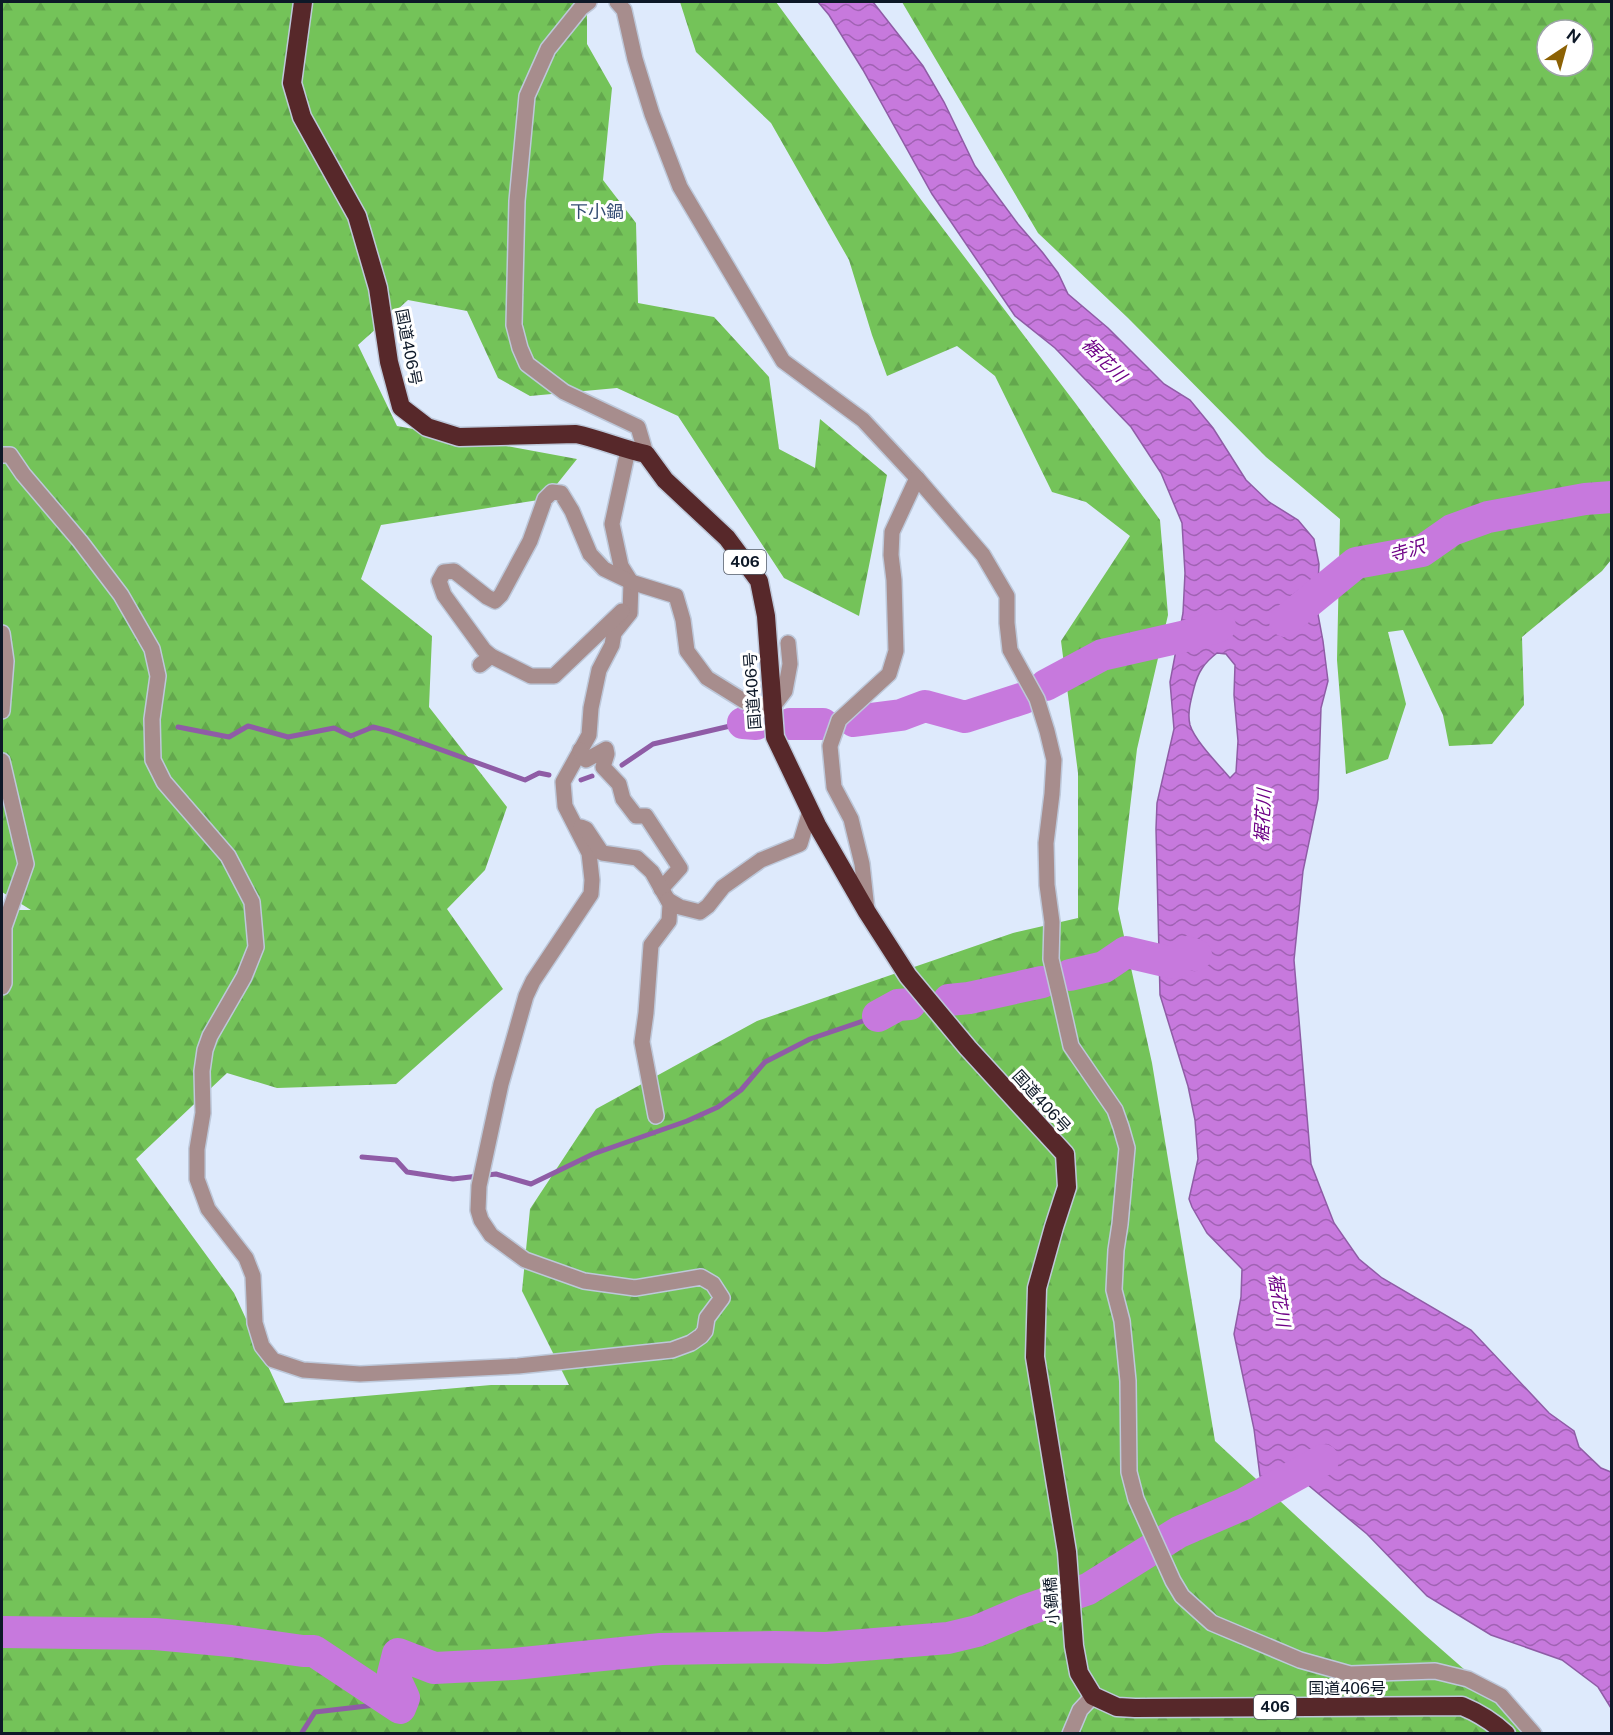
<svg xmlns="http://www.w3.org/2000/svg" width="1613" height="1735" viewBox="0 0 1613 1735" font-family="'Public Sans','Noto Sans JP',sans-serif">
	<defs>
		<pattern id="forest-firs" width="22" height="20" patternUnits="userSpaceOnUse" patternTransform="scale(1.5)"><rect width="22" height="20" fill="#74c359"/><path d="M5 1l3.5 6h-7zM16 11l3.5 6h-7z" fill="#63a74d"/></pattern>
		<pattern id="water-waves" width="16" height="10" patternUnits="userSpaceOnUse" patternTransform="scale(1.5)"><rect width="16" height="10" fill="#c779dd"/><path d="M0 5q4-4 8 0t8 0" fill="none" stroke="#a062b3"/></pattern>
	</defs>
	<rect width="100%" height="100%" fill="#deeafc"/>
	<g fill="url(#forest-firs)" fill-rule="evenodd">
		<polygon points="2,2 587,2 587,44 612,88 603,180 636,223 638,303 714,317 769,377 779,449 815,468 820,419 887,475 859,616 784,578 678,416 617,388 530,396 498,378 467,311 408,300 358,345 397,426 577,459 545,499 381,525 361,579 432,636 429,707 507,807 485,870 447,909 503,989 396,1084 277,1088 227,1073 136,1159 234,1293 285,1403 491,1385 569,1385 522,1291 530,1209 596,1109 757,1021 1013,933 1078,918 1078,773 1061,641 1130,536 1086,502 1052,492 995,376 957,346 887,376 872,335 849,260 771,123 696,52 680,2 776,2 922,201 1076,404 1160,520 1168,615 1137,749 1118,909 1152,1063 1215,1441 1425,1635 1537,1733 2,1733 2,910 31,910 2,892"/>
		<path d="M902,2H1611V560L1602,571L1522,637L1524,705L1492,744L1449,746L1443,715L1403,630L1388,632L1406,704L1388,759L1346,774L1337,660L1340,519L1266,457L1128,318L1038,233ZM1547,30H1583V66H1547Z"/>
	</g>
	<path fill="url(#water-waves)" stroke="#8f5ca6" stroke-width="1.5" fill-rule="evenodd" d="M818,2H873L923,66L944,102L975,166L1018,224L1043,253L1058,273L1068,294L1108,328L1164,384L1190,400L1213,428L1246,480L1269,502L1298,520L1314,539L1319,564L1317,609L1323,641L1328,681L1321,708L1318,799L1303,871L1294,960L1311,1164L1334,1223L1359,1259L1382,1278L1471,1330L1549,1413L1574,1431L1579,1447L1601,1468L1611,1472V1708L1598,1687L1562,1660L1491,1635L1427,1596L1367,1534L1308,1485L1260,1476L1254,1429L1234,1334L1241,1297L1242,1269L1207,1233L1192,1207L1189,1199L1198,1159L1195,1120L1188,1086L1160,995L1156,829L1157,803L1174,729L1170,682L1183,613L1185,573L1182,523L1161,473L1131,427L1055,348L1015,316L932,194L863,70L829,15ZM1217,653L1226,654L1235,665L1234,695L1238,741L1236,772L1230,778C1219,765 1195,741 1190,725C1187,713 1191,700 1194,688C1198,672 1204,663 1217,653Z"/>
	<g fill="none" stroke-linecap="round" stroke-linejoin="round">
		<g stroke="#8f5ca6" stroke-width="5">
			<polyline points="178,727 229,737 248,726 288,737 334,728 351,736 373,727 389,731 525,780 539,773 549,775"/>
			<polyline points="622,765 653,744 743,723"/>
			<polyline points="581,780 592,776"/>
			<polyline points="362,1157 396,1160 407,1172 453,1179 496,1174 531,1184 593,1154 687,1121 718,1107 741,1090 765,1062 810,1039 878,1016"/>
			<polyline points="301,1734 315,1712 393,1703"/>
		</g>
		<g stroke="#c779dd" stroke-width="32">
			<polyline points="1285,621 1356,563 1422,551 1452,530 1488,517 1585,499 1612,497"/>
			<polyline points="1046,685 1102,655 1190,635 1220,626"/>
			<polyline points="854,721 901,715 925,706 965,717 1024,698"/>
			<polyline points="743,723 756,724"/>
			<polyline points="790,724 823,724"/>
			<polyline points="1070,975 1104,967 1126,952 1173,963 1187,952 1196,955"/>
			<polyline points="949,1000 969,998 1042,982"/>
			<polyline points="878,1016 898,1005 910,1004"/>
			<polyline points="2,1632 155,1634 231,1641 303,1651 314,1651 400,1708 404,1698 393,1674 398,1654 434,1668 514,1664 661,1649 775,1647 826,1648 948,1638 977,1631 1024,1611 1088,1589 1179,1532 1244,1504 1323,1460"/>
		</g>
		<defs>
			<g id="street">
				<polyline points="589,2 581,8 548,49 527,96 517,201 514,325 520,348 527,364 564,392 638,427 646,454"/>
				<polyline points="617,2 624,10 635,59 652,114 680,187 783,361 863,420 917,478 983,555 1007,596 1007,623 1010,650 1037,699 1047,731 1054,760 1052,794 1046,843 1047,885 1052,922 1051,959 1060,997 1071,1046 1115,1110 1121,1127 1127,1148 1120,1224 1116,1250 1114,1290 1122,1321 1128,1381 1129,1472 1136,1499 1173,1581 1182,1596 1212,1623 1300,1660 1350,1674 1435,1671 1468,1679 1501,1696 1534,1734"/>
				<polyline points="2,455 10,455 23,474 80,541 121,595 152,649 158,676 152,719 153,760 164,782 228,856 252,902 256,947 244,977 210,1036 205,1050 202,1071 203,1113 197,1149 197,1179 208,1209 246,1258 253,1276 255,1323 262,1346 273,1360 303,1370 360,1374 518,1366 672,1350 691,1343 701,1336 705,1331 707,1318 722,1298 713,1284 701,1277 635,1288 584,1281 525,1260 491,1235 481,1220 478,1210 479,1186 501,1084 526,996 533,981 591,894 592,880 589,853 565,806 563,782 589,735 591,708 599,670 612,645 614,633 630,613 631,582 621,566 612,524 628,450"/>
				<polyline points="2,633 6,661 2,711"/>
				<polyline points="491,656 531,676 554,676 622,611"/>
				<polyline points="480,665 491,656 484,650 444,595 439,581 444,572 454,571 487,597 495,601 501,595 530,541 545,499 552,492 561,493 572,511 590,554 604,569 631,582 676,596 683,620 687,651 707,678 744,701 772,708 785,691 790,664 788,643"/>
				<polyline points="580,750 586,760 606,749 607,754 603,767 619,784 623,799 636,816 646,816 680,868 661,889"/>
				<polyline points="2,761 26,864 4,927 4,983 2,987"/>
				<polyline points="581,827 586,829 602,853 637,858 652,872 670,904 669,921 651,945 646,1013 642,1042 656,1116"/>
				<polyline points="668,900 680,907 700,912 708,906 723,887 761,860 800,844 810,811"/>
				<polyline points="867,910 862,864 851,819 834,787 830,746 839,720 889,674 896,651 894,580 891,555 892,532 917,478"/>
				<polyline points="1070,1734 1080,1710 1093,1696"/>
			</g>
			<path id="highway" d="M303,2L292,83L302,117L357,216L378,288L389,362L401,407L427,427L459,437L576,434C600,439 622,449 646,454L665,480L727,538L759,581L766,616L775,737L817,825L867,912L908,976L968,1048L1065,1154L1067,1187L1054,1227L1037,1288L1035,1357L1067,1552L1074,1646L1079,1673L1093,1696L1117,1707L1135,1708L1462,1706C1479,1713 1492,1721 1506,1734"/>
		</defs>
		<use href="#street" stroke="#bdc8da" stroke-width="18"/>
		<use href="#highway" stroke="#bdc8da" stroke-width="21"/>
		<use href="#street" stroke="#a78d8d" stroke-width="15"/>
		<use href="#highway" stroke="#57282a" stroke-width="18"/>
	</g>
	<g text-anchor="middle" stroke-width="6" stroke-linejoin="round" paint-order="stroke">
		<g fill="#fff" stroke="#565d68" stroke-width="1.5">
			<rect x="724" y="550" width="42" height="24" rx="4.5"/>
			<rect x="1254" y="1695" width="42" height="24" rx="4.5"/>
		</g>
		<g font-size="15" font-weight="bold" fill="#0d1827">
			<text x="745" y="567">406</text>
			<text x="1275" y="1712">406</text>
		</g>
		<g font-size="16" fill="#0d1827" stroke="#fff">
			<text transform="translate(409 347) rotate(79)" y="6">国道406号</text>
			<text transform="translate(752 691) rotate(-94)" y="6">国道406号</text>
			<text transform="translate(1042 1101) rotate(48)" y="6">国道406号</text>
			<text transform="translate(1051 1601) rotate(-94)" y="6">小鍋橋</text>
			<text x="1347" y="1694">国道406号</text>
		</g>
		<g font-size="18" fill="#354e74" stroke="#fff">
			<text x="597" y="218">下小鍋</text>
		</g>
		<g font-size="18" font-style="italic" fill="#6e0086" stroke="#fff">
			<text transform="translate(1104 360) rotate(45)" y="6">裾花川</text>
			<text transform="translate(1407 551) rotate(-16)" y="6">寺沢</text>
			<text transform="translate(1263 816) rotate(-87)" y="6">裾花川</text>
			<text transform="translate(1279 1300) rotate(81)" y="6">裾花川</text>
		</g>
	</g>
	<rect width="1613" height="1735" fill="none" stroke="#0d1827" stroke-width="6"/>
	<g transform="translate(1565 48) rotate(36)"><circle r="28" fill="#ffffff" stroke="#9ea3a9" stroke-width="1.5"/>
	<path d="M0-4.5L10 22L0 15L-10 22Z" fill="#8c6104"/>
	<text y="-9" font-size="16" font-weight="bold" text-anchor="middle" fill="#0d1827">N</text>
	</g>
</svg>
